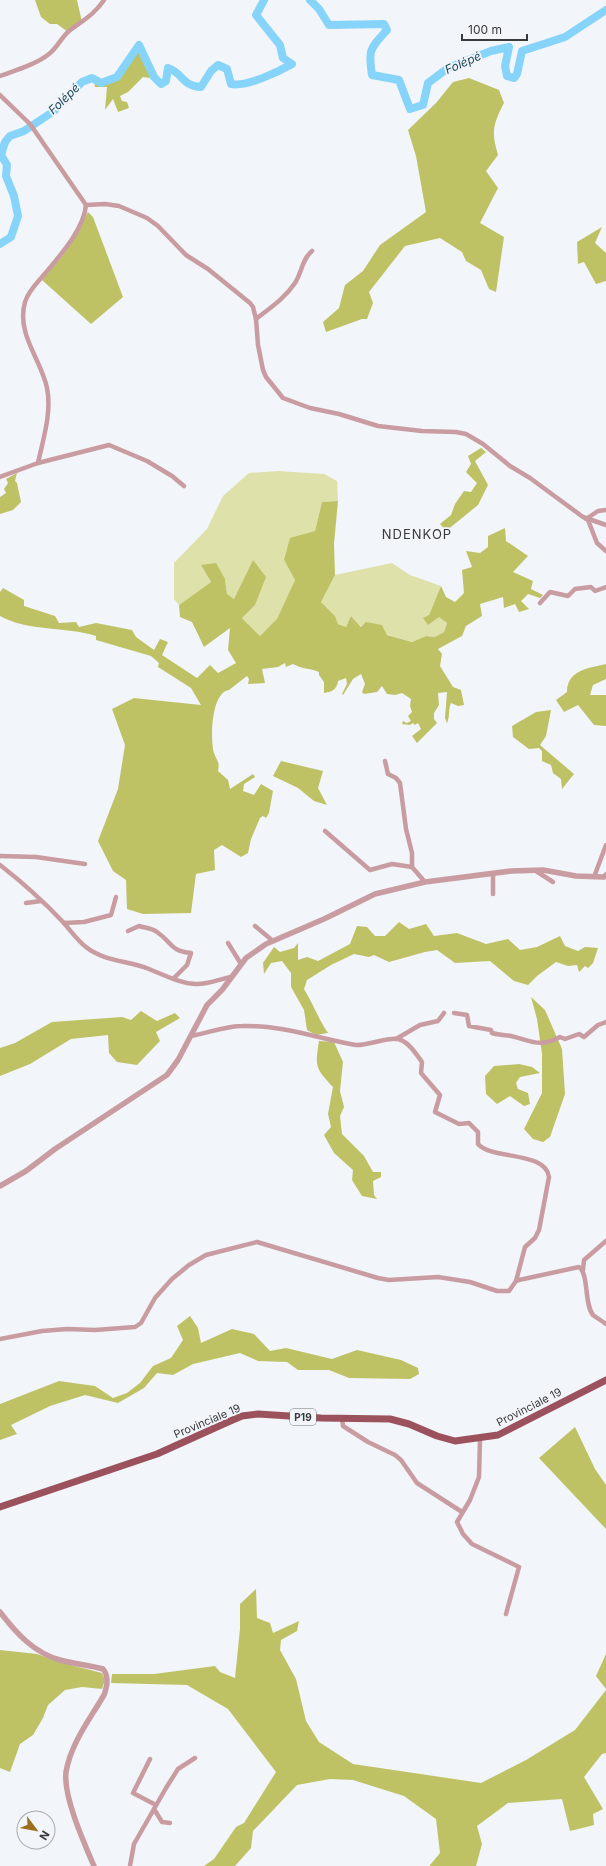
<svg xmlns="http://www.w3.org/2000/svg" width="606" height="1866" viewBox="0 0 606 1866" font-family="Inter,sans-serif">
	<rect width="100%" height="100%" fill="#f2f5f9"/>
	<g fill="#dee1a9">
		<polygon points="278,471 324,474 337,481 338,501 322,502 315,531 284,560 295,580 277,620 260,636 242,618 255,605 253,561 234,599 227,594 225,579 201,565 211,582 179,605 174,599 174,563 207,529 223,496 249,473"/>
		<polygon points="392,563 410,575 441,586 429,615 439,617 447,623 444,632 435,637 426,636 412,642 362,627 351,616 346,627 338,624 335,616 321,602 335,575"/>
	</g>
	<g fill="#bec265">
		<polygon points="35,0 77,0 82,22 68,32 57,24 50,24 41,17"/>
		<path d="M138,49C143,54 148,66 153,73L150,78L143,77L128,92L120,96L122,101L127,102L129,108L118,112L113,99L105,110L107,87H95L94,81L107,83L118,80L132,59L134,50Z"/>
		<path d="M469,78L499,90L504,103C493,124 491,132 498,155L486,171L498,188L480,223L504,237L496,292L489,289L481,270L466,261L462,252L440,238L405,246L369,292L373,303L367,319H362L326,332L323,322L339,308L345,285L363,271L380,245L426,212L416,156L408,130L436,103L453,82Z"/>
		<polygon points="88,212 93,217 123,297 91,324 42,280 63,255"/>
		<polygon points="602,227 595,243 606,253 606,281 596,284 584,262 578,264 577,242"/>
		<polygon points="481,448 486,452 475,461 488,485 478,505 446,531 440,524 451,515 455,504 464,491 471,492 477,483 466,472 471,464 468,456"/>
		<polygon points="17,473 15,481 17,483 21,502 13,510 0,514 0,497 6,493 4,489 8,483 6,479"/>
		<path d="M338,501L334,544L335,575L321,602L335,616L338,624L346,627L351,616L361,627L366,622L382,625L387,635L412,642L426,636L435,637L444,632L447,623L439,617L428,625L423,618L429,615L441,586L446,597L455,602L464,593L462,570L472,567L466,551L480,553L488,547V536L505,528L506,541L528,556L513,572L533,581L531,589L543,595L540,598L528,594L521,601L529,609L519,612L515,604L504,608L503,597L480,604L482,616L466,626L462,636L438,649L442,654L440,666L453,687L461,690L464,705L458,706L451,703C448,710 450,717 447,723L445,718L447,692L438,693L439,705L434,713V719L437,723L417,743L412,736L421,729L418,723L415,725L413,723L410,725L402,724L403,721L407,723L411,721L408,716L412,712L410,706L411,699L402,693L395,695L387,694L382,686L377,692L364,694L362,692L365,684L361,674L353,679L343,695L342,694L347,684L346,678L338,681C337,690 331,692 324,693V682L319,675V672C310,668 301,669 293,664L286,667L285,663L278,667L262,669L265,683L248,684L249,679L247,676L229,690C211,692 210,740 214,753C217,761 220,762 218,771L228,780L230,789L253,774L255,777L244,784L243,791L254,795L261,784L273,791L269,813L266,818L263,816L260,818L251,839L248,853L241,857L222,845L214,850L215,870L196,874L191,913L143,914L127,909L126,880L113,871L98,841L118,789L125,745L112,709L134,698L201,705L191,688L158,667L159,663L151,656L96,640V636C65,626 29,632 0,616V592L3,588L24,600V606L55,616L59,623L76,622L79,627L96,623L132,630L136,637L154,650L160,639L168,642L162,655L197,678L210,665L218,673L236,663L228,650L230,628L204,647L192,622L180,617L179,605L211,582L201,565L216,563L225,579L227,594L234,599L253,560L266,577L255,605L242,618L260,636L277,619L295,580L284,560L290,538L315,531L322,502Z"/>
		<path d="M606,664V679L593,685L590,695H606V726L594,725L578,705L564,712L556,700L567,692C567,670 589,668 606,664Z"/>
		<polygon points="551,710 546,736 540,745 574,774 562,789 561,779 553,773 551,765 542,761 542,751 539,748 529,749 513,737 512,726 536,712"/>
		<polygon points="281,761 323,771 318,788 327,805 314,801 298,788 273,776"/>
		<path d="M399,922L409,929L426,924L434,936L457,933L486,944L508,939L520,950L537,947L560,936L565,946L578,951L585,947L598,948L593,963L588,968L585,966L579,972L577,965L568,966L556,962L537,976L528,985L514,981L490,961L455,963L437,950L425,952L389,962L374,955L369,957L354,954L331,965L307,980L304,989C313,1004 318,1018 328,1033L316,1035L307,1030L304,1010L291,987V973L282,961L271,963L264,974L263,963L274,947L280,952L294,948L298,943V960L307,957L318,961L350,944L357,926L367,927L375,936H385Z"/>
		<polygon points="531,997 545,1010 562,1049 565,1094 550,1137 543,1142 533,1139 524,1129 542,1093 542,1054 537,1019"/>
		<polygon points="141,1011 157,1021 175,1013 180,1018 156,1032 160,1041 137,1065 117,1062 109,1053 108,1035 71,1039 30,1064 0,1076 0,1048 15,1043 52,1022 122,1017 131,1020"/>
		<path d="M319,1041L334,1042L343,1062L340,1091L344,1107L340,1116L342,1134L364,1156L373,1172H381V1177L373,1181L374,1195L377,1199L362,1196L352,1180L353,1170L334,1153L324,1135L331,1127L328,1114L333,1087C315,1068 315,1066 319,1041Z"/>
		<polygon points="519,1064 532,1067 540,1073 520,1077 516,1083 518,1089 528,1093 530,1104 524,1106 510,1096 497,1104 486,1094 485,1076 494,1066"/>
		<polygon points="190,1316 198,1328 201,1343 232,1329 254,1334 270,1351 286,1348 332,1359 357,1350 401,1360 418,1368 419,1374 410,1379 349,1378 329,1370 298,1370 287,1362 258,1361 240,1353 193,1364 173,1375 157,1373 144,1388 118,1403 85,1395 50,1406 11,1425 17,1434 0,1440 0,1404 59,1381 95,1386 113,1398 127,1393 140,1383 153,1366 171,1358 183,1340 177,1326"/>
		<polygon points="575,1427 595,1469 606,1485 606,1529 539,1458"/>
		<polygon points="256,1589 257,1618 270,1623 273,1633 299,1621 297,1631 281,1640 280,1650 296,1679 306,1721 319,1742 353,1764 481,1783 526,1760 575,1730 606,1690 606,1753 602,1754 584,1777 603,1809 593,1814 594,1825 570,1831 562,1799 508,1803 477,1826 482,1844 476,1866 430,1866 430,1865 440,1853 436,1819 404,1796 353,1780 330,1779 297,1785 253,1831 251,1848 235,1866 204,1866 214,1859 236,1827 244,1823 276,1772 228,1709 187,1685 111,1683 112,1674 154,1674 215,1666 220,1672 235,1678 240,1629 240,1604"/>
		<polygon points="0,1650 37,1654 59,1662 102,1673 105,1680 102,1689 82,1687 65,1690 48,1705 43,1718 33,1735 20,1744 10,1772 0,1768"/>
		<polygon points="606,1654 606,1689 596,1676"/>
	</g>
	<g fill="none" stroke-linecap="round" stroke-linejoin="round">
		<g stroke="#87d4fa" stroke-width="8">
			<path d="M310,0L319,9L329,25L384,24L387,30C370,49 368,49 372,75L399,80L410,109L423,105L428,83L448,68L491,51L509,47L505,66L507,76L514,78L517,74L522,51L565,37L606,10"/>
			<path d="M0,244L11,237L18,216L14,196L6,176L7,165L1,155L5,142L10,136L24,131L54,111L82,82L92,78L101,83L117,77L139,45L154,77L161,84L166,81L168,68C182,72 183,87 201,87L211,71L218,65L227,69L231,84C247,87 278,72 292,64L283,58L280,45L256,15L264,0"/>
		</g>
		<g stroke="#c89ca1" stroke-width="4.5">
			<path d="M0,76C16,70 35,65 49,54C57,48 61,38 69,31C82,21 95,14 104,0"/>
			<polyline points="0,95 30,124 86,205 105,204 119,206 147,218 158,226 186,255 208,269 250,303 253,307 256,319 258,345 263,370 266,377 283,398 310,408 339,414 378,426 422,431 456,432 466,434 483,444 510,466 530,478 583,517 606,525"/>
			<path d="M256,319C270,308 285,298 295,283C302,272 302,259 312,251"/>
			<polyline points="38,463 109,445 147,461 172,476 184,486"/>
			<path d="M0,477L38,463C43,440 52,412 47,388C41,359 16,334 25,302C28,292 36,284 42,277C58,258 84,230 86,205"/>
			<polyline points="586,519 598,511 606,510"/>
			<polyline points="588,520 597,543 606,551"/>
			<polyline points="540,603 550,592 568,596 575,589 591,587 595,591 606,587"/>
			<polyline points="385,761 388,774 396,778 400,783 406,829 412,853 412,867 425,882"/>
			<polyline points="325,831 370,870 392,864 412,867"/>
			<polyline points="0,856 36,857 85,864"/>
			<path d="M0,865C22,882 44,902 63,922C71,931 77,940 86,947C103,961 129,961 149,969C164,975 179,983 195,984C208,985 219,979 231,977"/>
			<polyline points="536,871 553,882"/>
			<polyline points="594,877 606,845"/>
			<polyline points="493,894 493,873"/>
			<polyline points="26,903 41,901"/>
			<polyline points="64,923 84,922 111,915 116,897"/>
			<polyline points="255,926 273,941"/>
			<path d="M128,931L139,926C145,928 152,928 157,932C173,943 170,951 191,953L187,965L174,978"/>
			<polyline points="228,943 241,964"/>
			<path d="M454,1013L467,1015L469,1026L491,1030L492,1033C499,1035 505,1035 511,1036C532,1041 539,1048 560,1037L565,1039L579,1034L584,1037L598,1025L606,1022"/>
			<path d="M191,1036C208,1033 225,1026 242,1026C283,1025 316,1038 356,1045C366,1046 388,1037 398,1039C408,1041 416,1054 422,1062L421,1073L440,1095L435,1112L459,1124L469,1123L478,1132V1144C492,1160 546,1151 549,1177L539,1230L535,1238L525,1247L516,1281"/>
			<polyline points="396,1039 420,1025 438,1021 444,1013"/>
			<polyline points="583,1270 584,1260 606,1241"/>
			<path d="M0,1339L42,1331L67,1329L95,1330L135,1327L141,1323L155,1298L172,1279L189,1265L206,1255L257,1242L378,1278L389,1280L438,1277L470,1282L497,1291H509L516,1281L519,1280L579,1267C589,1274 584,1304 593,1315C597,1318 602,1321 606,1324"/>
			<polyline points="342,1418 343,1426 368,1442 395,1455 401,1460 417,1483 462,1512"/>
			<polyline points="480,1439 479,1477 470,1500 457,1522 463,1534 472,1544 519,1567 506,1614"/>
			<polyline points="150,1759 133,1793 156,1805"/>
			<polyline points="154,1809 162,1822 170,1823"/>
			<polyline points="130,1866 134,1844 166,1788 178,1769 195,1758"/>
		</g>
		<g stroke="#c89ca1" stroke-width="5.5">
			<polyline points="0,1186 26,1171 55,1149 167,1075 178,1060 207,1005 222,990 246,958 266,944 324,919 375,894 425,882 511,871 543,870 576,876 604,877 606,875"/>
			<path d="M0,1612C16,1633 34,1653 60,1660C74,1664 89,1665 103,1669C109,1676 107,1687 104,1695C90,1719 71,1743 66,1772C63,1796 84,1843 94,1866"/>
		</g>
		<polyline stroke="#9c525d" stroke-width="7" points="0,1507 157,1454 228,1422 242,1416 258,1414 321,1418 390,1419 409,1424 437,1436 455,1441 498,1435 606,1380"/>
	</g>
	<g text-anchor="middle" stroke-width="3.5" stroke-linejoin="round" paint-order="stroke">
		<rect fill="#f2f5f9" stroke="#707274" stroke-width="1" x="290" y="1409" width="26" height="16" rx="3"/>
		<g font-size="10" font-weight="bold" fill="#393a3b">
			<text x="303" y="1421">P19</text>
		</g>
		<g font-size="11" fill="#393a3b" stroke="#f2f5f9">
			<text transform="translate(529 1407) rotate(-27)" y="4">Provinciale 19</text>
			<text transform="translate(207 1421) rotate(-23)" y="4">Provinciale 19</text>
		</g>
		<g font-size="12" font-style="italic" fill="#1c475b" stroke="#f2f5f9">
			<text transform="translate(463 63) rotate(-24)" y="4">Folépé</text>
			<text transform="translate(64 99) rotate(-44)" y="4">Folépé</text>
		</g>
		<g font-size="13" letter-spacing="1" fill="#393a3b" stroke="#f2f5f9">
			<text x="417" y="539">NDENKOP</text>
		</g>
	</g>
	<g transform="translate(36 1830) rotate(122)"><circle r="19" fill="#f2f5f9" stroke="#a8aaad"/>
	<path d="M0-3L7 15L0 10L-7 15Z" fill="#9a6f1d"/>
	<text y="-6" font-size="11" font-weight="bold" text-anchor="middle" fill="#393a3b">N</text>
	</g>
	<path d="M462 34v6h65v-6" fill="none" stroke="#393a3b" stroke-width="2"/>
	<text x="468" y="34" font-size="12" fill="#393a3b" stroke="#f2f5f9" stroke-width="3" paint-order="stroke">100 m</text>
</svg>
